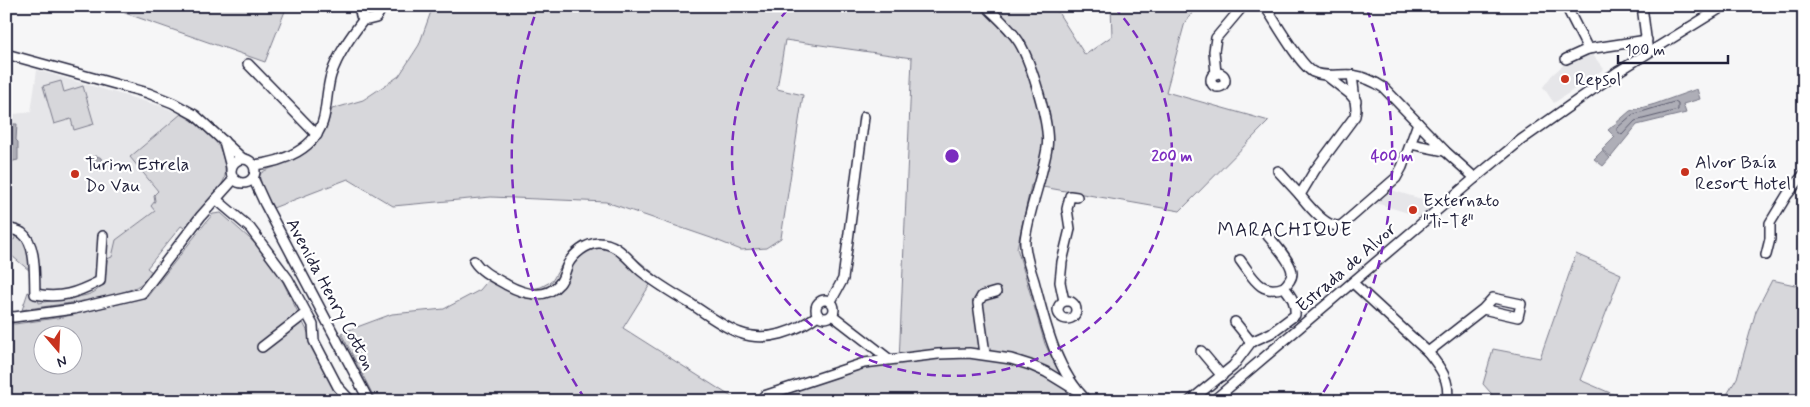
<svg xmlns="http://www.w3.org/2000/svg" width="1810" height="407" viewBox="0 0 1810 407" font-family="Mynerve,sans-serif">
	<rect width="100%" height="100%" fill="#f6f6f7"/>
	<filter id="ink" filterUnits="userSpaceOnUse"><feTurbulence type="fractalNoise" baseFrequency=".02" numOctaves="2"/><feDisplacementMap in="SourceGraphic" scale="10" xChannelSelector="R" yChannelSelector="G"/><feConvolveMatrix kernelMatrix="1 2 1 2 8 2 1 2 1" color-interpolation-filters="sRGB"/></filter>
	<g filter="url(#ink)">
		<g fill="#e6e6e9">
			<polygon points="1586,54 1592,54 1604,69 1554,103 1543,87 1552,75 1570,59"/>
			<polygon points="37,70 161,106 181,114 130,157 158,192 153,205 156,211 125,233 109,296 22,310 28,292 30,271 6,251 6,115 31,112"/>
			<polygon points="1391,190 1435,203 1421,217 1376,203"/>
		</g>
		<g fill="#d7d7db" stroke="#7c7c8b" fill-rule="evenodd">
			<polygon points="105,6 287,6 265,62"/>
			<path d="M433,6H1054L1085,55L1112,36L1111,6H1198L1185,22L1166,92L1269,121L1180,211L1031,185L1017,248L1045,344L1070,394L1077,401H764L865,368L899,362L912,58L785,40L777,89L803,95L781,238L766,248L741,250L711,238L606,202L491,197L393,206L348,179L273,208L263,189L259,175C265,169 271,169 279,165C292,159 313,146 321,135C327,127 329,118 332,109L363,100L399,76L419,45Z"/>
			<polygon points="61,81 64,92 83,86 94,124 74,130 71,119 54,124 43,86"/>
			<path d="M181,114C201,125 219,137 224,161C225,166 226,175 224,180C217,196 197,215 186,229L181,226L147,268L152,272C148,276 145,281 141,284C121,299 50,305 22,310L28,292L32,296L38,299L39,303L76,296V297C103,294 105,283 107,259L112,257L116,240L155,211L151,206L155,201L154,195L158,191L130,157Z"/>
			<path d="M221,213L267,254L274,264L342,401H6V323L15,324L63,317L147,297L207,221L213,214ZM42,334H72V364H42Z"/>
			<path d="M16,235C31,244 29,255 30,271L6,251V237L14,240Z"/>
			<polygon points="597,239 609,239 623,248 656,275 623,328 738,401 376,401 341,333 392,314 444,309 480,290 495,272 514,285 528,290 541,287 552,281 570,251 582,242"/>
			<polygon points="1576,254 1621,274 1580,380 1629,401 1498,401 1483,384 1493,349 1540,358"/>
			<polygon points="1772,280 1804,287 1804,401 1723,401 1737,378 1756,311"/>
		</g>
		<g fill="#aeaeb7" stroke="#767685">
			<polygon points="1697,89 1700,99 1683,104 1686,113 1637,125 1611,157 1602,150 1615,137 1608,130 1630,111 1655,104"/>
			<polygon points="6,124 17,124 16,140 18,142 18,160 9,162 7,160 6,142 9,140 9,134 6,134"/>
			<polygon points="1602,151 1610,158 1603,166 1594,159"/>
			<circle cx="96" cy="163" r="7"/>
		</g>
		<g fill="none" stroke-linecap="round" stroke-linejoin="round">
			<polygon stroke="#5a5a6d" stroke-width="1" points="1675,102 1678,104 1678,110 1635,121 1622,135 1617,131 1617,128 1632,115"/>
			<defs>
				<g id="minor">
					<polyline points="359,6 361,16 368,20 376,18 380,11 380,6"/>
					<path d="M986,6C998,18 1010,28 1019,42C1031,62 1051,126 1047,148C1042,179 1029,209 1025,240C1024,253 1030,268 1034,281C1045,322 1055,370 1087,401"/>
					<path d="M1265,6C1275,21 1299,64 1313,72C1326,78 1339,74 1352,75C1364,77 1374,81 1384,88L1445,151L1475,178"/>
					<polyline points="1566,6 1588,49 1647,40"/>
					<polyline points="1642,6 1647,45"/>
					<polyline points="6,54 148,93 173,103 195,115 243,159"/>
					<polyline points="1566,59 1588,49"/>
					<polyline points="248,64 317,135"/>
					<circle cx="1218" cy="80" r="7"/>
					<polyline points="1216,74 1214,51 1216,38 1243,6"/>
					<polyline points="1327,76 1350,94 1356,101"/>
					<polyline points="224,141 231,167"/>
					<polyline points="1411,144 1445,151"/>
					<circle cx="243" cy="171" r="12"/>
					<path d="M254,165C283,162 317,149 324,117C327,103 327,88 331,75C338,54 351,36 364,19"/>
					<polyline points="1278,171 1300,195 1315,170 1355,116 1356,109 1352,75"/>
					<polyline points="253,178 265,204 369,401"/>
					<path d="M1300,195C1308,205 1328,231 1342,225L1396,178L1402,167L1418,123"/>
					<polyline points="217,200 250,228 288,279 313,325 314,341 338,387 351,401"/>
					<path d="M6,228C11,229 17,230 22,233C37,244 34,277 35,294C61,299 76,293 100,281L103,236"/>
					<polyline points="1766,255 1770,239 1770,223 1787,195 1804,174"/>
					<path d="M1240,260C1253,277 1260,296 1284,287"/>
					<path d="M474,261C481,272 495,278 507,285C522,293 545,301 559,284C564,279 565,270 568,264C574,253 586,244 598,243C617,242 628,260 641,271C657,284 674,294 691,304C707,314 723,327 740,333C767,343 797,331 818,315"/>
					<path d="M1353,283L1428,352C1440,367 1451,381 1447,401"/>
					<circle cx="825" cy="309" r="9"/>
					<circle cx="1067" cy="310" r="9"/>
					<polyline points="831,301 843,279 864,117"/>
					<polyline points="1064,301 1060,282 1062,262 1070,229 1067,209 1070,196 1077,197"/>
					<polyline points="832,315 889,359"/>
					<polyline points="6,316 14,317 74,309 142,293 201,216 234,179"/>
					<polyline points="1235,322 1251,342"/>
					<polyline points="262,347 306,313"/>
					<polyline points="1201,351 1222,376"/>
					<polyline points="1428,352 1483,309 1518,317 1521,304 1493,298 1483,309"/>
					<polyline points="985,354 978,303 982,296 996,292"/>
					<polyline points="764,396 864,363 938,354 969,353 1011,359 1030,365 1046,372 1077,391"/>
					<path d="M1190,401L1233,366L1251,342L1271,333L1295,315C1296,303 1292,297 1284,287C1288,283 1292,279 1292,273C1292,263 1275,244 1268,236"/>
					<polyline points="1213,401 1475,178 1521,140 1619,71 1724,6"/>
				</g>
			</defs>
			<use href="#minor" stroke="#22223b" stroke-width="12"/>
			<use href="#minor" stroke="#fff" stroke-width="9"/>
		</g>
	</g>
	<g fill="none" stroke="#7b2cbf" stroke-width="2.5" stroke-dasharray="9 6">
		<path d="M1114 7A220 220 0 1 1 790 7"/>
		<path d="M585 399A440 440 0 0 1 537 9M1367 9A440 440 0 0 1 1319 399"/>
	</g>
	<g fill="#c8321e" stroke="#fff" stroke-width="2">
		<circle cx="1565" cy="79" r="5"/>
		<circle cx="1685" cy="172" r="5"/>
		<circle cx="75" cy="174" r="5"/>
		<circle cx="1413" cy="210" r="5"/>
	</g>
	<g text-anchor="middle" stroke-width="4.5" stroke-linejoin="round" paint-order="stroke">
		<g font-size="18" fill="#22223b" stroke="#fff" text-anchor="start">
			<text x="1575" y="85">Repsol</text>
			<text x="1695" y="168">Alvor Baía<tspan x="1695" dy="21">Resort Hotel</tspan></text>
			<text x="85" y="170">Turim Estrela<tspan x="85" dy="21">Do Vau</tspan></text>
			<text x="1423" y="206">Externato<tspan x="1423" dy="21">"Ti-Té"</tspan></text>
		</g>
		<g font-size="18" fill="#22223b" stroke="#fff">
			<text transform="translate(1346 267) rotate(-41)" y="6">Estrada de Alvor</text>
			<text transform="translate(331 294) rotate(62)" y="6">Avenida Henry Cotton</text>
		</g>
		<g font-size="19" letter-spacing="1" fill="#22223b" stroke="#fff">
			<text x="1285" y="236">MARACHIQUE</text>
		</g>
	</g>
	<circle cx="952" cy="156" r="8" fill="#7b2cbf" stroke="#fff" stroke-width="2.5"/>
	<g font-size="15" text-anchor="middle" font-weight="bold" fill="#7b2cbf" stroke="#fff" stroke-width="4.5" stroke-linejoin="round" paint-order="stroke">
		<text x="1172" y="161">200 m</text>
		<text x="1392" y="161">400 m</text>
	</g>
	<rect width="1810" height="407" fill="none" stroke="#fff" stroke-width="25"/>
	<rect x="12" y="12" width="1785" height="382" fill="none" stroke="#22223b" stroke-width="2" filter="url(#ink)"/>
	<g transform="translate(58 350) rotate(161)"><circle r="24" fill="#ffffff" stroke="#a7a7b1"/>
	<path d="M0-4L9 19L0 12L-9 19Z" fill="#c8321e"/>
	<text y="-8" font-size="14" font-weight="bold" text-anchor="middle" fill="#22223b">N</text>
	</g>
	<path d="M1618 55v8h110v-8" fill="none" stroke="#22223b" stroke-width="2.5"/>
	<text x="1625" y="55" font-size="15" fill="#22223b" stroke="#ffffff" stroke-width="4" paint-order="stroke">100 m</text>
</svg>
